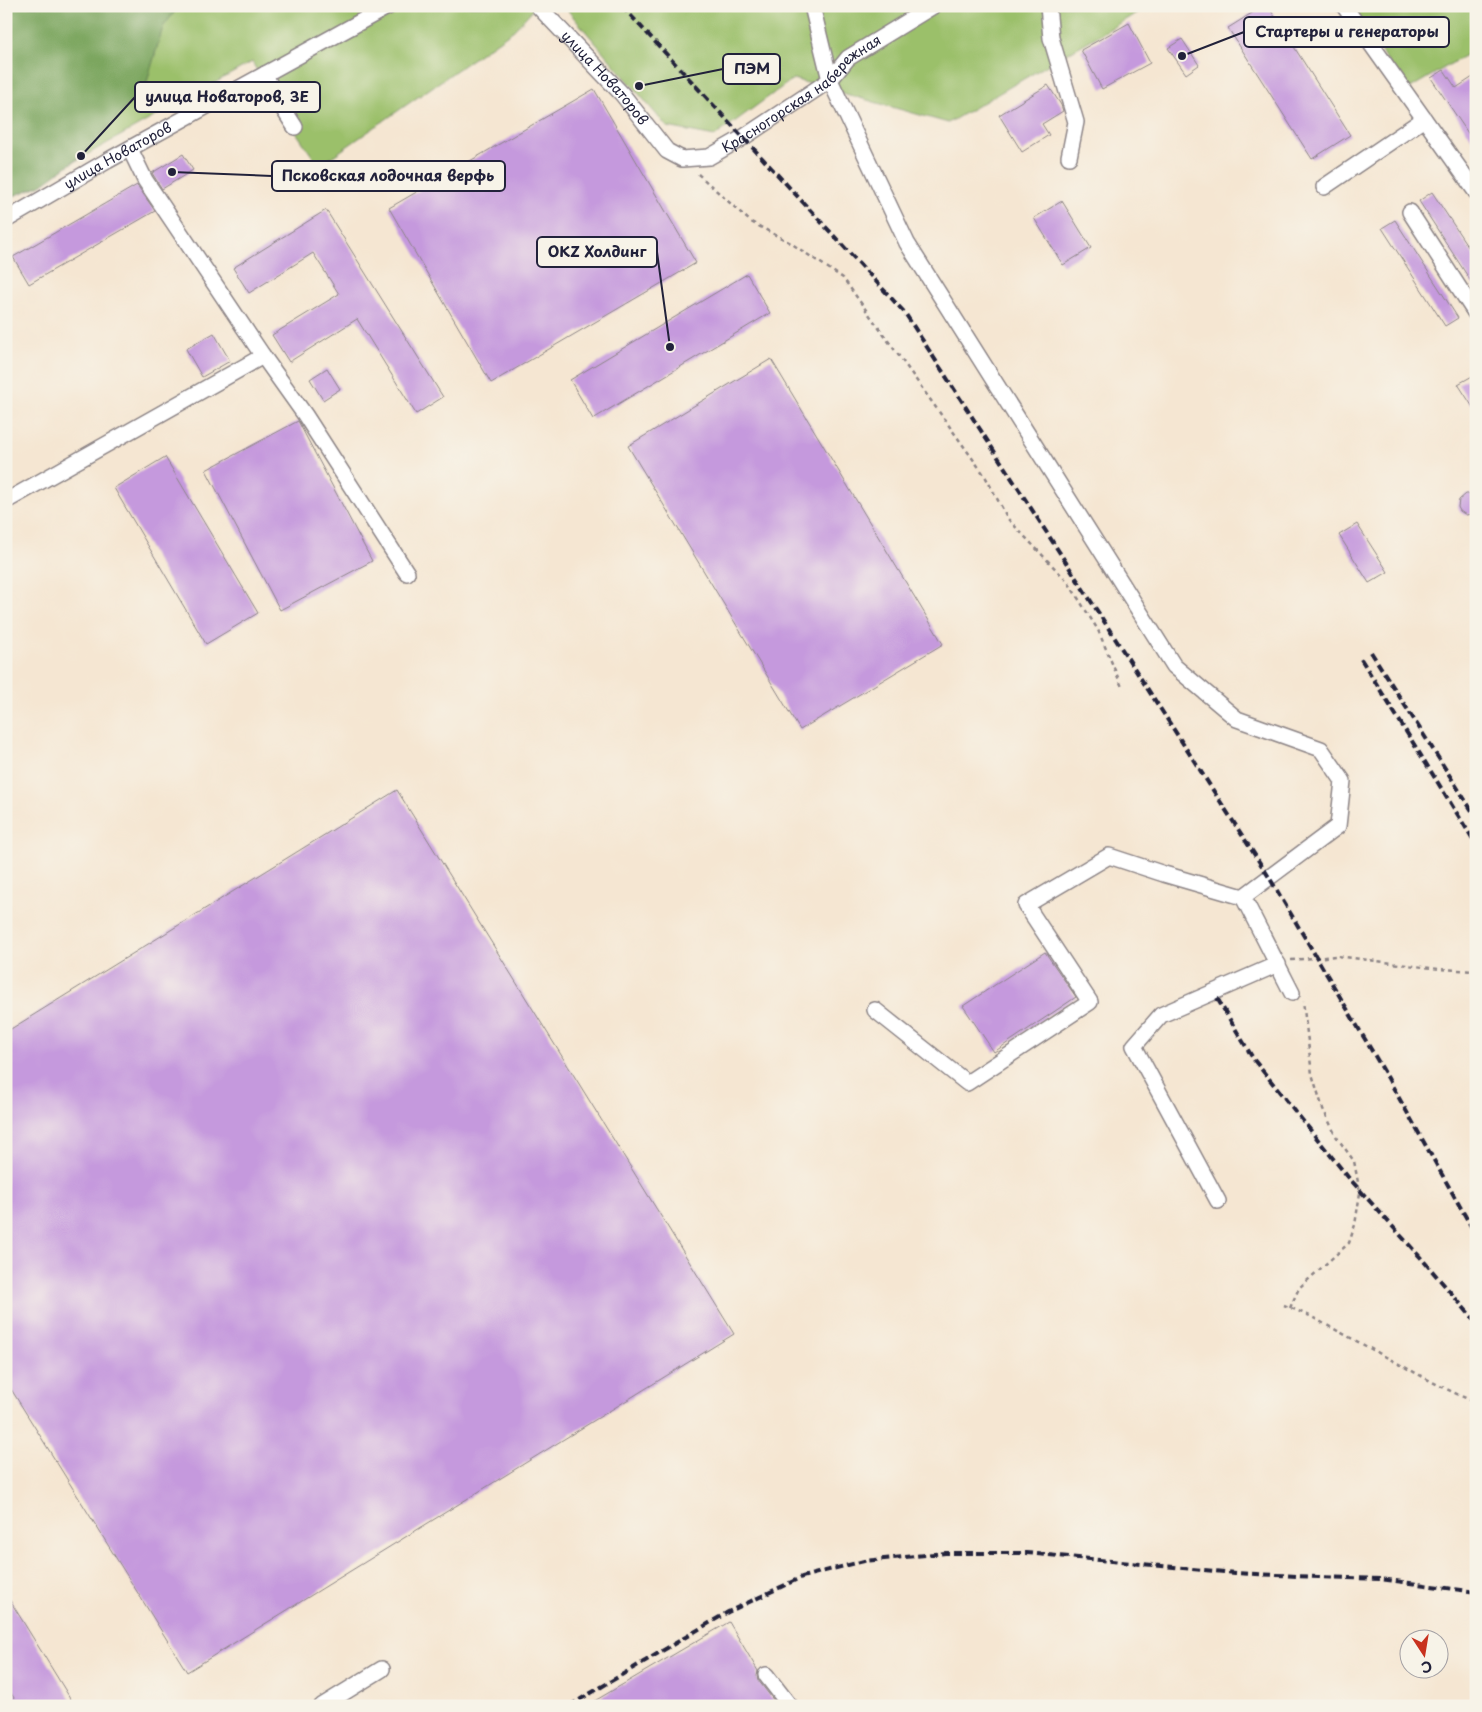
<svg xmlns="http://www.w3.org/2000/svg" width="1482" height="1712" viewBox="0 0 1482 1712" font-family="'Playpen Sans',sans-serif">
	<rect width="100%" height="100%" fill="#f7f3e8"/>
	<filter id="ink" filterUnits="userSpaceOnUse"><feTurbulence type="fractalNoise" baseFrequency=".02" numOctaves="2"/><feDisplacementMap in="SourceGraphic" scale="10" xChannelSelector="R" yChannelSelector="G"/><feConvolveMatrix kernelMatrix="1 2 1 2 8 2 1 2 1" color-interpolation-filters="sRGB"/></filter>
	<filter id="wash" filterUnits="userSpaceOnUse"><feTurbulence type="fractalNoise" baseFrequency=".0096" numOctaves="4" result="noise"/><feDisplacementMap in="SourceGraphic" scale="20" xChannelSelector="R" yChannelSelector="G"/><feGaussianBlur stdDeviation="1.12" result="paint"/><feColorMatrix in="noise" values="0 0 0 0 0 0 0 0 0 0 0 0 0 0 0 0 0 1.4 0 .05"/><feComposite in="paint" operator="in"/></filter>
	<g filter="url(#wash)">
		<rect width="100%" height="100%" fill="#f5e6d2"/>
		<g fill="#9bc06a" stroke="#5e7152">
			<polygon points="6,6 536,6 514,30 319,166 274,100 252,62 6,200"/>
			<polygon points="564,6 1149,6 948,123 793,79 715,136 667,127"/>
			<polygon points="1350,6 1476,6 1476,49 1407,90"/>
		</g>
		<polygon fill="#7ca65e" stroke="#4f644c" points="6,6 179,6 163,27 146,85 81,156 41,185 6,199"/>
		<g id="blocks">
			<g fill="#c599dd">
				<polygon points="1263,6 1268,6 1350,135 1312,159 1228,28"/>
				<polygon points="1129,23 1150,63 1102,89 1081,50"/>
				<polygon points="1182,39 1199,65 1186,74 1168,48"/>
				<polygon points="1444,70 1456,88 1476,75 1476,145 1431,78"/>
				<polygon points="1048,85 1061,105 1063,111 1042,124 1049,135 1022,152 999,115"/>
				<polygon points="594,89 696,263 491,383 389,208"/>
				<polygon points="183,154 193,170 162,189 152,173"/>
				<polygon points="137,185 155,211 29,284 13,257"/>
				<polygon points="1432,192 1476,259 1476,289 1419,201"/>
				<polygon points="1062,201 1091,248 1063,265 1034,218"/>
				<polygon points="326,210 443,397 416,414 357,319 289,362 272,335 339,294 313,253 249,293 233,268"/>
				<polygon points="1395,220 1458,318 1445,326 1382,228"/>
				<polygon points="747,274 770,313 593,419 570,380"/>
				<polygon points="214,333 230,361 202,377 186,349"/>
				<polygon points="771,359 943,644 800,730 628,446"/>
				<polygon points="327,368 340,389 323,400 310,379"/>
				<polygon points="1476,374 1476,412 1458,384"/>
				<polygon points="298,421 372,561 280,610 206,470"/>
				<polygon points="165,457 258,613 206,644 114,488"/>
				<polygon points="1466,494 1471,494 1476,497 1476,513 1466,515 1460,511 1458,507 1459,500"/>
				<polygon points="1357,524 1388,572 1369,583 1339,535"/>
				<polygon points="397,790 734,1334 187,1672 6,1381 6,1032"/>
				<polygon points="1045,952 1076,997 994,1052 963,1006"/>
				<polygon points="6,1594 75,1706 19,1706 6,1685"/>
				<polygon points="729,1622 758,1671 757,1676 758,1680 778,1706 586,1706"/>
			</g>
		</g>
	</g>
	<g filter="url(#ink)">
		<use href="#blocks" fill-opacity="0" stroke="#8c8486" stroke-width="1"/>
		<g fill="none" stroke-linecap="round" stroke-linejoin="round">
			<defs>
				<g id="minor">
					<path id="s1" d="M538,6L622,94L667,151L682,159L709,157L744,137L830,80L848,58L933,6"/>
					<polyline points="812,6 830,80 907,243 1174,666 1237,719 1321,749 1343,781 1338,826 1243,897 1292,993"/>
					<polyline points="1048,6 1051,38 1076,122 1069,157"/>
					<polyline points="1344,6 1476,192"/>
					<polyline points="265,74 275,96 295,127"/>
					<polyline points="130,149 145,180 263,356 305,415 407,573"/>
					<polyline points="1324,187 1424,119"/>
					<polyline points="1410,212 1476,314"/>
					<path id="s2" d="M6,220L107,161L389,6"/>
					<polyline points="6,501 263,356"/>
					<polyline points="875,1010 967,1083 1090,1002 1026,905 1109,856 1164,874 1243,897"/>
					<polyline points="1218,1201 1134,1046 1161,1015 1278,964"/>
					<polyline points="766,1675 790,1706"/>
					<polyline points="322,1706 382,1669"/>
				</g>
			</defs>
			<use href="#minor" stroke="#8c8486" stroke-width="18"/>
			<g stroke="#8c8486" stroke-width="2.5" stroke-dasharray="4 4" stroke-linecap="butt">
				<polyline points="698,174 751,222 789,242 843,278 985,476 1008,519 1068,582 1098,630 1122,687"/>
				<polyline points="1291,960 1336,956 1439,969 1476,971"/>
				<polyline points="1284,1305 1310,1316 1438,1385 1476,1403"/>
				<polyline points="1290,1308 1299,1288 1349,1243 1355,1225 1360,1193 1354,1161 1336,1136 1323,1109 1312,1074 1303,1001"/>
			</g>
			<use href="#minor" stroke="#fff" stroke-width="15"/>
			<g stroke="#22223b" stroke-width="4" stroke-dasharray="8 4" stroke-linecap="butt">
				<polyline points="622,6 905,313 1269,877 1385,1073 1476,1235"/>
				<polyline points="1371,652 1476,817"/>
				<polyline points="1361,659 1476,844"/>
				<polyline points="1217,998 1254,1060 1348,1177 1421,1258 1476,1322"/>
				<polyline points="569,1706 728,1612 802,1577 864,1561 945,1553 1027,1553 1235,1573 1318,1577 1381,1579 1476,1592"/>
			</g>
		</g>
	</g>
	<g text-anchor="middle" stroke-width="4" stroke-linejoin="round" paint-order="stroke">
		<g font-size="14" fill="#22223b" stroke="#f7f3e8">
			<text dy="5" stroke="none"><textPath href="#s1" startOffset="98">улица Новаторов</textPath></text>
			<text dy="5" stroke="none"><textPath href="#s1" startOffset="351">Краcногорская набережная</textPath></text>
			<text dy="5" stroke="none"><textPath href="#s2" startOffset="129">улица Новаторов</textPath></text>
		</g>
	</g>
	<path fill="none" stroke="#22223b" stroke-width="2" d="M1182 56L1244 32M639 86L723 69M81 156L135 97M172 172L272 176M670 347L657 252"/>
	<g fill="#22223b" stroke="#f7f3e8" stroke-width="2">
		<circle cx="1182" cy="56" r="5"/>
		<circle cx="639" cy="86" r="5"/>
		<circle cx="81" cy="156" r="5"/>
		<circle cx="172" cy="172" r="5"/>
		<circle cx="670" cy="347" r="5"/>
	</g>
	<g fill="#f7f3e8" stroke="#22223b" stroke-width="2">
		<rect x="1244" y="17" width="205" height="30" rx="5"/>
		<rect x="723" y="54" width="57" height="30" rx="5"/>
		<rect x="135" y="82" width="185" height="30" rx="5"/>
		<rect x="272" y="161" width="233" height="30" rx="5"/>
		<rect x="537" y="237" width="120" height="30" rx="5"/>
	</g>
	<g font-size="15" text-anchor="middle" font-weight="bold" fill="#22223b">
		<text x="1347" y="37">Стартеры и генераторы</text>
		<text x="752" y="74">ПЭМ</text>
		<text x="227" y="102">улица Новаторов, 3Е</text>
		<text x="388" y="181">Псковская лодочная верфь</text>
		<text x="597" y="257">OKZ Холдинг</text>
	</g>
	<rect width="1482" height="1712" fill="none" stroke="#f7f3e8" stroke-width="25"/>
	<g transform="translate(1424 1654) rotate(168)"><circle r="24" fill="#f7f3e8" stroke="#a29fa3"/>
	<path d="M0-4L9 19L0 12L-9 19Z" fill="#c8321e"/>
	<text y="-8" font-size="14" font-weight="bold" text-anchor="middle" fill="#22223b">С</text>
	</g>
</svg>
